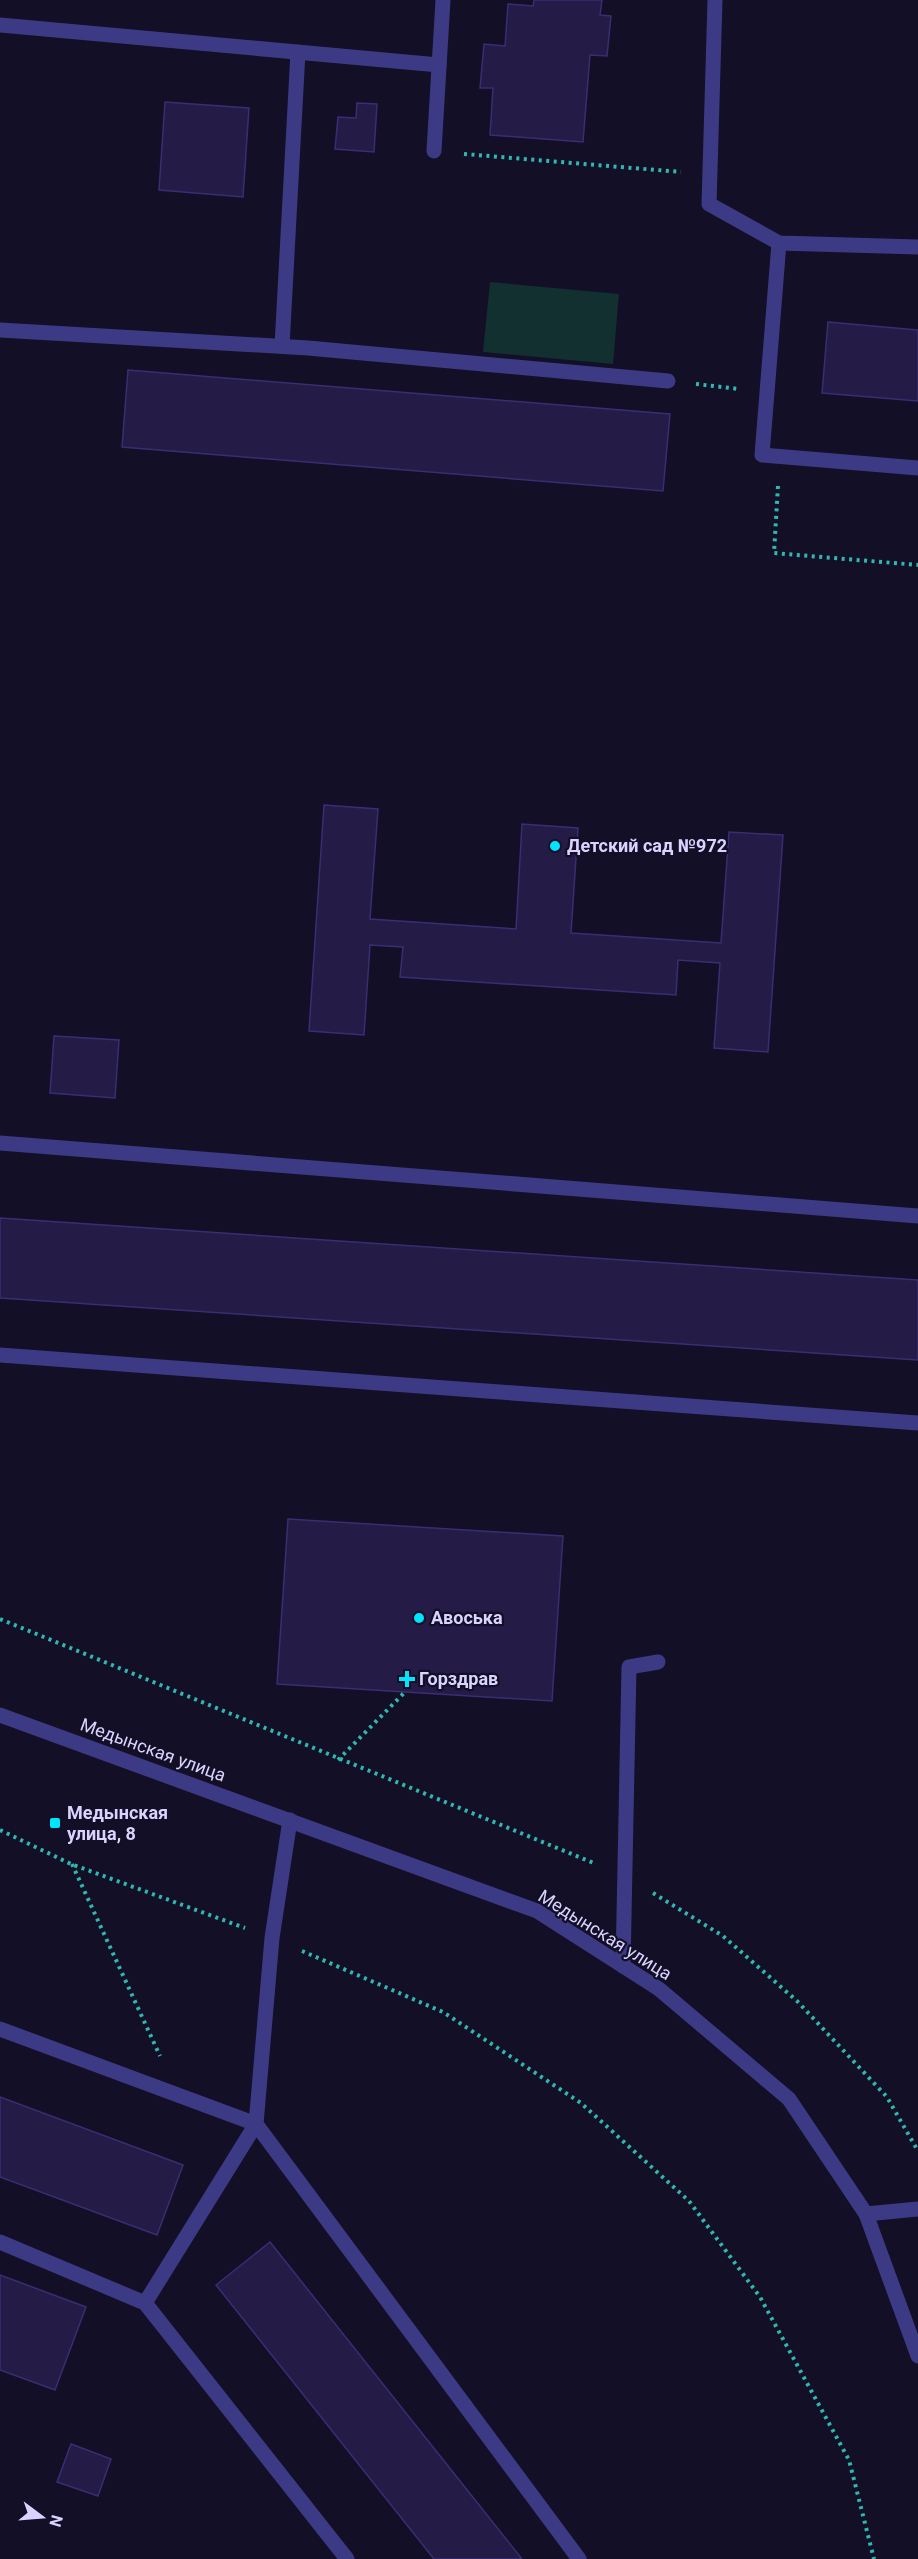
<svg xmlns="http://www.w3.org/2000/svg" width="918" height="2559" viewBox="0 0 918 2559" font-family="Roboto,sans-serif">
	<rect width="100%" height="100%" fill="#130f26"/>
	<polygon fill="#12302f" points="490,282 619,294 613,364 483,352"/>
	<g fill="#241b47" stroke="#3b2d73" stroke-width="1.5">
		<polygon points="534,0 602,0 600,15 611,16 607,56 590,55 583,142 490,135 493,88 480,88 484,44 505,46 508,4 533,6"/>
		<polygon points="165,102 249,108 243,197 159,190"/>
		<polygon points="357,103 377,104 374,152 335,149 338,117 356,118"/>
		<polygon points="828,322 918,330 918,401 822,393"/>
		<polygon points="128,370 670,414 663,491 122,447"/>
		<polygon points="324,805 378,809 370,919 516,929 522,824 578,828 571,933 721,943 729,832 783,835 768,1052 714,1048 720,963 678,960 676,995 400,977 403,947 370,945 364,1035 309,1031"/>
		<polygon points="54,1036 119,1040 115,1098 50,1093"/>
		<polygon points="0,1218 918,1280 918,1360 0,1298"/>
		<polygon points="288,1519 563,1536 552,1701 277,1684"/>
		<polygon points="0,2097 183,2165 157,2235 0,2177"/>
		<polygon points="270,2242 522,2559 434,2559 216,2285"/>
		<polygon points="0,2275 86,2307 55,2390 0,2370"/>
		<polygon points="71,2444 111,2459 98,2496 57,2482"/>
	</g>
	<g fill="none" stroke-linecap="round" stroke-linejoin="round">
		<g stroke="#2fb8b0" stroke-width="4" stroke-dasharray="3 4.5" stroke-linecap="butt">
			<polyline points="464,154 681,172"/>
			<polyline points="696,384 739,389"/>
			<polyline points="778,486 774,553 918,565"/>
			<polyline points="0,1619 596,1864"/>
			<polyline points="338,1760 405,1692"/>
			<polyline points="0,1830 71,1864 245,1928"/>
			<polyline points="72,1864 160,2056"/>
			<polyline points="653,1893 723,1936 797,2001 887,2097 918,2151"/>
			<polyline points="302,1951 443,2012 581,2103 689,2201 760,2297 849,2460 874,2559"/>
		</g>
		<g stroke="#3d3a85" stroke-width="15">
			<polyline points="715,0 709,204 779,243 918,247"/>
			<polyline points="0,25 439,65"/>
			<polyline points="434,151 443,0"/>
			<polyline points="779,243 762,455 918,468"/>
			<polyline points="0,330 308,348 668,381"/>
			<polyline points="282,346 298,52"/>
			<polyline points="0,1143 918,1216"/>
			<polyline points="0,1355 918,1423"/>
			<polyline points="623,1966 629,1667 658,1662"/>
			<polyline points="0,2029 256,2124 272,1938 290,1820"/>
			<polyline points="866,2214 918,2209"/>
			<polyline points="0,2242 145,2303 347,2559"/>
			<polyline points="145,2303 256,2124 579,2559"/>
		</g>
		<polyline stroke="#3d3a85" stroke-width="15" points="0,1715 537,1911 659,1989 789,2099 866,2214 918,2356"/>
	</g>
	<g fill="#00e5ff" stroke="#130f26" stroke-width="2">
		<circle cx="555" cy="846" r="6"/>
		<circle cx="419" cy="1618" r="6"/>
		<path d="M404 1670h6v6h6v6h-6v6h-6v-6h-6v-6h6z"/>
		<rect x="49" y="1817" width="12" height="12" rx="3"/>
	</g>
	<g text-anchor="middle" stroke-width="4.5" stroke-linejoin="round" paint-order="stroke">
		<g font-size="18" font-weight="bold" fill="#d9d4ff" stroke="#130f26" text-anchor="start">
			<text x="567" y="852">Детский сад №972</text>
			<text x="431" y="1624">Авоська</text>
			<text x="419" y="1685">Горздрав</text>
			<text x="67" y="1819">Медынская<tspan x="67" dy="21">улица, 8</tspan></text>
		</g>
		<g font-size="18" fill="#d9d4ff" stroke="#130f26">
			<text transform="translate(153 1750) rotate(20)" y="6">Медынская улица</text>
			<text transform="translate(605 1935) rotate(32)" y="6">Медынская улица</text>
		</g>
	</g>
	<g transform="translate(42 2517) rotate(106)" stroke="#130f26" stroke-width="4.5" paint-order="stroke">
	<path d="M0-4.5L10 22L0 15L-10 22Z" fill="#d9d4ff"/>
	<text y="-9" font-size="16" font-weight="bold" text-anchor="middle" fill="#d9d4ff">N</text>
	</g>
</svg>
